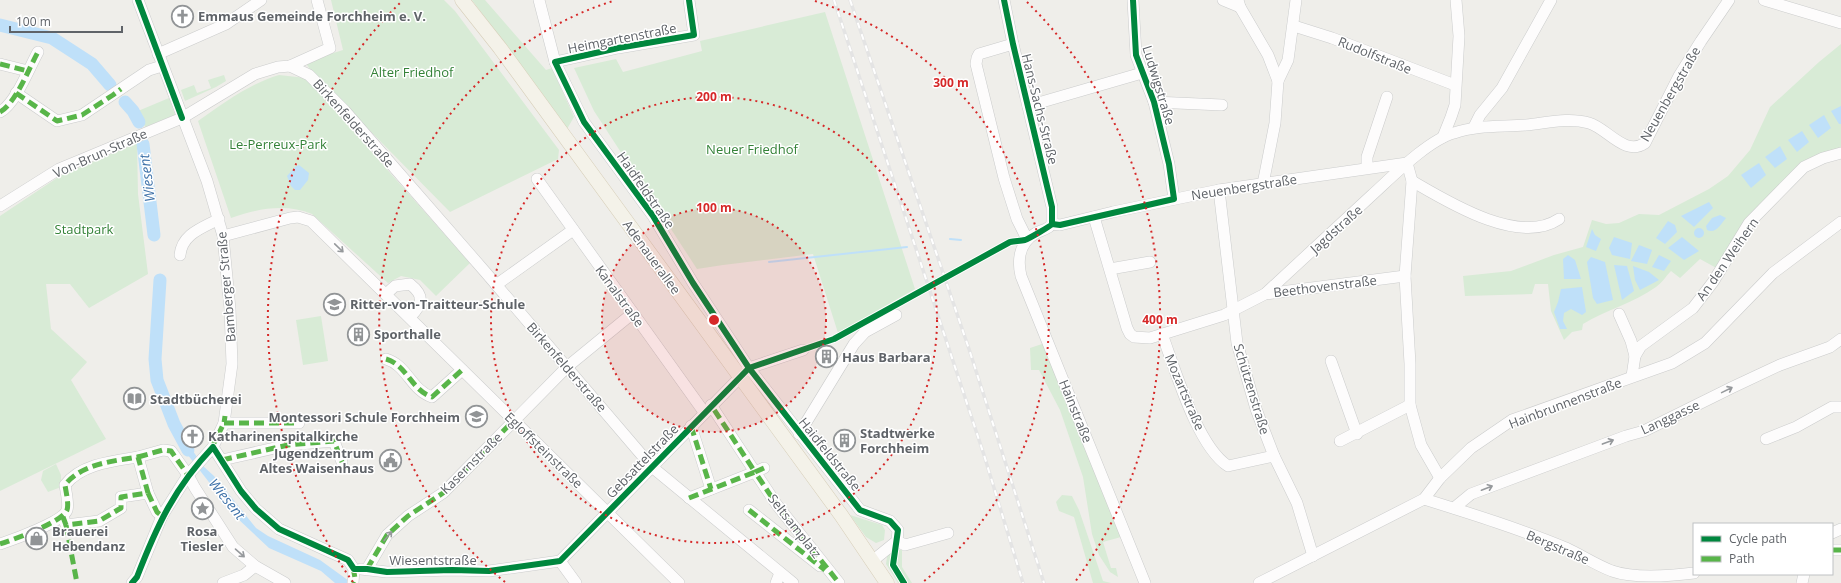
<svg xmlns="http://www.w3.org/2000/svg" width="1841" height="583" viewBox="0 0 1841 583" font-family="'Open Sans',sans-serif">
	<rect width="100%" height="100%" fill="#efeeea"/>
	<g fill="#d8ebd6">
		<polygon points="331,0 444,0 455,11 559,150 558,159 450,212 312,72 305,62 343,50"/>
		<polygon points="472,0 485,0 546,70 552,68 574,117 567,129"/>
		<polygon points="825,12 915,289 838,333 813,254 723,265 697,269 594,111 574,68 616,59 623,72 702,51 700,41"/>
		<path d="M1841,44V149L1823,155L1749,223L1720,270L1700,259L1680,278L1671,271C1666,276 1662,283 1656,287C1634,303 1606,310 1583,324L1582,330L1572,332L1564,340L1551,311L1548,284H1535L1532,294L1465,296L1463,276L1511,271L1554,255L1583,247L1592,220L1606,224L1619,223L1639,214L1659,215L1709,189L1728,176L1750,150L1770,107L1819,62Z"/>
		<polygon points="224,75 226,81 216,87 185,101 181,90 194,85 197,93 211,88 208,80"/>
		<path d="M279,75L306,78L470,263L436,296L420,280L401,276L388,283L312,214C286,203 256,209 231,218L198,121C224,103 249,84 279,75Z"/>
		<polygon points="169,98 175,115 145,127 138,111"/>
		<polygon points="137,143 138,194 148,274 89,308 70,284 46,284 51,329 87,362 71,380 106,439 0,491 0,216 60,176"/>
		<polygon points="321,316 328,361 303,365 296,320"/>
		<polygon points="1045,343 1121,537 1103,542 1111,568 1116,568 1118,577 1110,572 1099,555 1092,534 1083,477 1060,410 1039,370 1031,370 1030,348"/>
		<polygon points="56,464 61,475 61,487 48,492 41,480 43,471"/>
		<polygon points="1062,495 1072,496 1079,510 1103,581 1111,583 1093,583 1074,517 1059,511 1056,502"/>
		<polygon points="850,515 882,525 885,530 884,540 876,543 866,537"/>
		<polygon points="888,550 902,550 902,567 912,583 898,583 886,564"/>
	</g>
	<g fill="#bfe0f9">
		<polygon points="1841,106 1841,124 1839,124 1831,111"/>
		<polygon points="1824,115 1831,128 1818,138 1809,125"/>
		<polygon points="1802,131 1809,142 1797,152 1788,140"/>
		<polygon points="1780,146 1787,159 1775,168 1765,157"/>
		<polygon points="1759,163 1766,175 1751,188 1741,175"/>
		<polygon points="299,165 309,173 308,180 300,190 295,190 291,186 287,176 295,167"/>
		<polygon points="1709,202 1713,208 1694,227 1681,216"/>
		<path d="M1720,215L1726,218C1720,225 1716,234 1707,230L1706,226L1712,218Z"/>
		<polygon points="1668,221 1675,225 1677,232 1665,244 1656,238"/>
		<circle cx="1699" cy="233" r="5"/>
		<polygon points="1592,229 1595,235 1601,239 1596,251 1586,247"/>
		<polygon points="1614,237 1632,243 1630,259 1612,255 1609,248"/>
		<polygon points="1682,237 1699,251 1684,260 1668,248"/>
		<polygon points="1639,245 1652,250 1647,264 1631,261"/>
		<polygon points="1568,255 1575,260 1581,279 1564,279 1563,259"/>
		<polygon points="1659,255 1671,261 1664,271 1652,267"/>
		<polygon points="1591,257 1605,262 1613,300 1597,304 1593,298 1587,262"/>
		<polygon points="1614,265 1627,266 1634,291 1622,300"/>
		<polygon points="1633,266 1649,272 1659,280 1640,290 1635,280"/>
		<polygon points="1582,287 1586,312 1582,315 1571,309 1564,313 1563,321 1567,329 1560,329 1554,312 1558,302 1561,289"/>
		<polygon points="181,433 203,466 214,476 256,528 268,536 320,560 349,581 349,583 335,583 321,571 269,548 236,517 184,450 177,437"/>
	</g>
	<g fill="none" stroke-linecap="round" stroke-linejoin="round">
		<g stroke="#bfe0f9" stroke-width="2">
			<polyline points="950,239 961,240"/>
			<polyline points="769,262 907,247"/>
		</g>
		<g stroke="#bfe0f9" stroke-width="13">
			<polyline points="0,25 52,38 92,64 110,85"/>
			<polyline points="125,102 133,111 139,122"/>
			<polyline points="143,144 154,235"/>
			<polyline points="160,280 155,359 157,380 174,424 188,450"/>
		</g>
		<defs>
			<g id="minor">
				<polyline points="539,0 555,62 584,122 653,216 693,283 749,368 860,510 890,521 898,530 897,541 876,558"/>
				<polyline points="1004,0 1013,44 1052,207 1052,224"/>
				<polyline points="1133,0 1136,55 1154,102 1169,164 1174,199"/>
				<polyline points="1223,0 1240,7"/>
				<polyline points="1238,0 1240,7 1268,55 1278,81"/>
				<polyline points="1764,0 1841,23"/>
				<polyline points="1294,26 1332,38 1455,85"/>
				<polyline points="1013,44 979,54 977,58 976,64 1004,178 1017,219 1027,239"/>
				<polyline points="158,54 226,24 261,0"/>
				<polyline points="555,62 618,48 694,35 689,0"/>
				<polyline points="0,64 28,71"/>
				<polyline points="290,66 309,75 345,111 487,274 652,467 793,583"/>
				<polyline points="16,93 57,121 82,115 149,70 162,66"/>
				<polyline points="1154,102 1222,105"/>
				<polyline points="1028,106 1142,73"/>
				<path d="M0,112C16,103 29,68 38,52"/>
				<polyline points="1474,127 1480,115 1502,88 1551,0"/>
				<polyline points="1443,137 1451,117 1455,105 1459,36 1456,0"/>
				<polyline points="1407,163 1412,181 1405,276 1410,364 1410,405 1421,445 1440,478"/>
				<polyline points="1367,168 1367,157 1387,97"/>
				<polyline points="537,179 704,412"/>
				<path d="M1412,181C1448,202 1519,246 1559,219"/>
				<polyline points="1263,184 1275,123 1278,81 1288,60 1296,0"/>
				<polyline points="1219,190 1237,343 1256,409 1274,456 1297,503 1313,556"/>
				<polyline points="0,206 59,169 182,118 255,74 278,67 290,66 330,48 317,0"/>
				<polyline points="1094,217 1127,328 1130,334 1134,337 1150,338 1224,315 1265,294 1405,276"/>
				<path d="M1052,224C1049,229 1042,230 1036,233C1020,242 1017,259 1021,276L1145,583"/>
				<polyline points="1052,224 1060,225 1113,212 1219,190 1407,163"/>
				<polyline points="223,236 290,218 298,217 311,221 679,583"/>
				<path d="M180,255C182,234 202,228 219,219"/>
				<polyline points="1110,269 1150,262"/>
				<polyline points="496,285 573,230"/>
				<path d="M386,294L395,286L410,284C425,296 423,304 410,317"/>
				<path d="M1265,294C1301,261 1336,228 1372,195C1392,177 1428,140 1454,133C1477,125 1501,127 1526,125C1547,123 1568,117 1589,123C1607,128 1625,157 1645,143L1679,76L1701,41L1729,0"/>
				<polyline points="1619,314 1631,341 1635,356"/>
				<path d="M1162,334C1175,369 1197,446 1228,466L1274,456"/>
				<path d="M386,359C407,365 411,390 432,397L462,370"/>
				<polyline points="1331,361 1357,434"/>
				<polyline points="1632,376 1635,356 1641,346 1693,308 1713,282 1749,223 1804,167 1823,158 1841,153"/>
				<polyline points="224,423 299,423"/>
				<polyline points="691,426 711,489"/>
				<polyline points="799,434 854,344 865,332 896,315"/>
				<polyline points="1766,439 1796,427 1832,407 1841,407"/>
				<polyline points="1340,441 1410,405"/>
				<polyline points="213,447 241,491 256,509 279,529 348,560 354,569 353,583"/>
				<polyline points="138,457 163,450 171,451 188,475 195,488 233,547 255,566 285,583"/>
				<polyline points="222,460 288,445 334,441 342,462"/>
				<polyline points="764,468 755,472 777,505 839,583"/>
				<polyline points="689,498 755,472 711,405"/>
				<path d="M1424,499C1472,514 1520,529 1566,548C1581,555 1596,565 1612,571C1635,579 1670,576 1694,573"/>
				<polyline points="1454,508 1471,494 1626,436 1644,431 1733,387 1780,365 1830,347 1841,339"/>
				<polyline points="749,510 820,566"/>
				<polyline points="63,517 66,525 99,521 121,508 121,497 148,493 157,512 162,516"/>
				<polyline points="1832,533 1841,529"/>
				<polyline points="897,541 905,545 948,533"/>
				<path d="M0,544C12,540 63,522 67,510C69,504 66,492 65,485C81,464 113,461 138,457L148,493"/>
				<polyline points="1832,550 1841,550"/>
				<polyline points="560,561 749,368 803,350"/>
				<polyline points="560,561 576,583"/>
				<polyline points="361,569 387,572 452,570 489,571 560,561"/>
				<polyline points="367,569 387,535 408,516 443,493 567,367 633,313"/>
				<polyline points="132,583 137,577 162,516 188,475 213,447 218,436 224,423 232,364 230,309 223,236 207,181 138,0"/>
				<polyline points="223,583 244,575 255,566"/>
				<polyline points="776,583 780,573"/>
				<polyline points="1259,583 1424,499 1440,478 1471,448 1512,420 1672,363 1705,343 1773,273 1841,222"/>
				<polyline points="1802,583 1804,574"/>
			</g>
			<polyline id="major" points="462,0 500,48 841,515 887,583"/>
		</defs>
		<use href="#minor" stroke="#cbcccc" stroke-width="12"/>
		<use href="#major" stroke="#d7ceb8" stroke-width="15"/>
		<use href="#minor" stroke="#fdfcfc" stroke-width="11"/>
		<use href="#major" stroke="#f4f2e9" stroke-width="14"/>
		<defs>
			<g id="rail">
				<polyline points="834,0 984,455 1023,583"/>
				<polyline points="850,0 969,349 1044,583"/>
			</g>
		</defs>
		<use href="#rail" stroke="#e4e4e4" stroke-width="3.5"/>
		<use href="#rail" stroke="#fff" stroke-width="2" stroke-dasharray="6" stroke-linecap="butt"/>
		<g stroke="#58b549" stroke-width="5" stroke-dasharray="10 5" stroke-linecap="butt">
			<polyline points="0,64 28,71"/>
			<polyline points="16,93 57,121 82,115 113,95 121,89"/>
			<path d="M0,112C16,103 29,68 38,52"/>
			<path d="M386,359C407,365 411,390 432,397L462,370"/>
			<polyline points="224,423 299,423"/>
			<polyline points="691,426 711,489"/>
			<polyline points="211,449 224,423 225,416"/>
			<polyline points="138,457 163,450 171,451 188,475"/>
			<polyline points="222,460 288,445 334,441 342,462"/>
			<polyline points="764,468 755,472 777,505 839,583"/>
			<polyline points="689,498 755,472 711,405"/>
			<polyline points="749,510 825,570"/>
			<polyline points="63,517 66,525 99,521 121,508 121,497 148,493 157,512 162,516"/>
			<polyline points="66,525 77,583"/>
			<path d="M0,544C12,540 63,522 67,510C69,504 66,492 65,485C81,464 113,461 138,457L148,493"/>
			<polyline points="1832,550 1841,550"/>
			<polyline points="353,567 355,578 353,583"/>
			<polyline points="367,569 387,535 408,516 443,493 514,420"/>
		</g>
		<defs>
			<g id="cycleway">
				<polyline points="138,0 182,118"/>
				<polyline points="689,0 694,35 618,48 555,62 584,122 653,216 693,283 749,368 860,510 890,521 898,530 893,565 904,583"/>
				<polyline points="1004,0 1013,44 1052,207 1052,224"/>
				<polyline points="1052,224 1060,225 1174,199 1169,164 1154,102 1136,55 1133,0"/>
				<path d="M132,583L137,577C157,525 175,487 213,447L241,491L256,509L279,529L348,560L354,569H367L387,572L452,570L489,571L560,561L749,368L834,339L1010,242C1015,241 1020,241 1025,240C1028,239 1051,226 1052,224"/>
			</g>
		</defs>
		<use href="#cycleway" stroke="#fff" stroke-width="8"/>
		<use href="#cycleway" stroke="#00873e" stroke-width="6"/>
	</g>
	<defs><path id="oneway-shaft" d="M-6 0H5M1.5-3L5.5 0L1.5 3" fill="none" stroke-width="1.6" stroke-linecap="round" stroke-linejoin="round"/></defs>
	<g stroke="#96999c">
		<use href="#oneway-shaft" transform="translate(339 248) rotate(44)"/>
		<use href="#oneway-shaft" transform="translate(1727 390) rotate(-26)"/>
		<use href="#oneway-shaft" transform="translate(1608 442) rotate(-20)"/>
		<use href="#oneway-shaft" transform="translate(1487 488) rotate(-21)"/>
		<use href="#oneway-shaft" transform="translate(388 536) rotate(-50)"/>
		<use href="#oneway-shaft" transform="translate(240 553) rotate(41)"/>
	</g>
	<circle cx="714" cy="320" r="112" fill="#d62828" fill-opacity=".12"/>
	<g fill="none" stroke="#d62828" stroke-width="2" stroke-dasharray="2 4">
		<circle cx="714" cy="320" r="112"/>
		<circle cx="714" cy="320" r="223"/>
		<path d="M505 582A335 335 0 0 1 613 1M815 1A335 335 0 0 1 923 582"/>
		<path d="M353 582A446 446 0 0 1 401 2M1027 2A446 446 0 0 1 1075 582"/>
	</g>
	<defs>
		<symbol id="church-ring" viewBox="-11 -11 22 22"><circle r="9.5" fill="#fff" stroke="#919496" stroke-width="1.5"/><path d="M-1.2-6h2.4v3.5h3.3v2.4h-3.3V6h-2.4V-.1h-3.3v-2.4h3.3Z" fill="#919496"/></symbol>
		<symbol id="school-ring" viewBox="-11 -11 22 22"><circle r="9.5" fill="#fff" stroke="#919496" stroke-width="1.5"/><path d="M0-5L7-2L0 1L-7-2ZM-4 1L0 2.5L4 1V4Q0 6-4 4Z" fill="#919496"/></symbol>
		<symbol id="building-ring" viewBox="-11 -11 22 22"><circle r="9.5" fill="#fff" stroke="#919496" stroke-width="1.5"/><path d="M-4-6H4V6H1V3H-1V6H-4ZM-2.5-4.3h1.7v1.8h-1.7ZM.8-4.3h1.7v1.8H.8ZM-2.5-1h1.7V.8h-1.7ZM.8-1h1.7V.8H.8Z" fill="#919496"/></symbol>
		<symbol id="library-ring" viewBox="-11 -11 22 22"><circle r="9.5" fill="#fff" stroke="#919496" stroke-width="1.5"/><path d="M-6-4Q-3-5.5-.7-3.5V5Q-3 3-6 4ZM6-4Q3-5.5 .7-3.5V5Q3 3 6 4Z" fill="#919496"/></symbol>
		<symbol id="civic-ring" viewBox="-11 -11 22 22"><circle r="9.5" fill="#fff" stroke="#919496" stroke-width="1.5"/><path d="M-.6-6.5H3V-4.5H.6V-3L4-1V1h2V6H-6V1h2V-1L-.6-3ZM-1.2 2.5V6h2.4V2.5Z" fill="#919496"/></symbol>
		<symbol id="sight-ring" viewBox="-11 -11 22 22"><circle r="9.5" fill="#fff" stroke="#919496" stroke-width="1.5"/><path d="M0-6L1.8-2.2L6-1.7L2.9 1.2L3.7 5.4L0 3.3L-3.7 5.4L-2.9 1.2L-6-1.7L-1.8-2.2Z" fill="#919496"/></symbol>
		<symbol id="shop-ring" viewBox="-11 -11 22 22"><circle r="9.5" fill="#fff" stroke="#919496" stroke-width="1.5"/><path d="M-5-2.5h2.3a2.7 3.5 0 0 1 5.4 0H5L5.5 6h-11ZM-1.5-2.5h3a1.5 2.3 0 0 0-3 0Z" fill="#919496"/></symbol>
	</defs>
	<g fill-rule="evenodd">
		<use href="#church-ring" x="170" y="4" width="25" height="25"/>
		<use href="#school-ring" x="322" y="292" width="25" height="25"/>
		<use href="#building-ring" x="346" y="322" width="25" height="25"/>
		<use href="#building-ring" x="814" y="344" width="25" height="25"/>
		<use href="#library-ring" x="122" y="386" width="25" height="25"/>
		<use href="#school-ring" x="464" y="404" width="25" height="25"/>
		<use href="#church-ring" x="180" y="424" width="25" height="25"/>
		<use href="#building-ring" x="832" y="428" width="25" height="25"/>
		<use href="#civic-ring" x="378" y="448" width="25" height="25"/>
		<use href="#sight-ring" x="190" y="496" width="25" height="25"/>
		<use href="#shop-ring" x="24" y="526" width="25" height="25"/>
	</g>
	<g text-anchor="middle" stroke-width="3" stroke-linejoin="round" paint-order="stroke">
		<g font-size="13" font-weight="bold" fill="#5f6368" stroke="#fff" text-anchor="start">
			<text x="198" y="21">Emmaus Gemeinde Forchheim e. V.</text>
			<text x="350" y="309">Ritter-von-Traitteur-Schule</text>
			<text x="374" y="339">Sporthalle</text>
			<text x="842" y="362">Haus Barbara</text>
			<text x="150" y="404">Stadtbücherei</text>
			<text x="460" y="422" text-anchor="end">Montessori Schule Forchheim</text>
			<text x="860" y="438">Stadtwerke<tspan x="860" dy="15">Forchheim</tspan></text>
			<text x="208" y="441">Katharinenspitalkirche</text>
			<text x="374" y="458" text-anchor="end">Jugendzentrum<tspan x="374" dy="15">Altes Waisenhaus</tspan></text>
			<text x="52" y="536">Brauerei<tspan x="52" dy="15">Hebendanz</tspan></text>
			<text x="202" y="536" text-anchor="middle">Rosa<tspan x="202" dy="15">Tiesler</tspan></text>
		</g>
		<g font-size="13" fill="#5f6368" stroke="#fff">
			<text transform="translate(622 38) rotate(-11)" y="5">Heimgartenstraße</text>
			<text transform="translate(1375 55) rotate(22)" y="5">Rudolfstraße</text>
			<text transform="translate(1159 85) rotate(73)" y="5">Ludwigstraße</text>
			<text transform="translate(1670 94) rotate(-60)" y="5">Neuenbergstraße</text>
			<text transform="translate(1040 109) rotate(76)" y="5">Hans-Sachs-Straße</text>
			<text transform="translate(354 123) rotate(48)" y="5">Birkenfelderstraße</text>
			<text transform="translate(100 153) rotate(-24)" y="5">Von-Brun-Straße</text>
			<text transform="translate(1244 187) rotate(-9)" y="5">Neuenbergstraße</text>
			<text transform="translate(646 190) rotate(55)" y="5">Haidfeldstraße</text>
			<text transform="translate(1336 229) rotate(-42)" y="5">Jagdstraße</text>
			<text transform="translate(652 257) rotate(54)" y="5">Adenauerallee</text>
			<text transform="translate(1727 259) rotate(-55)" y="5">An den Weihern</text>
			<text transform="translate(1325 286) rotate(-7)" y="5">Beethovenstraße</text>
			<text transform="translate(226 287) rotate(-95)" y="5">Bamberger Straße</text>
			<text transform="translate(620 296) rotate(54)" y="5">Kanalstraße</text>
			<text transform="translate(567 367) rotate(49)" y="5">Birkenfelderstraße</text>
			<text transform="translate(1252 389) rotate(73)" y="5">Schützenstraße</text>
			<text transform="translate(1185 392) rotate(67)" y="5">Mozartstraße</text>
			<text transform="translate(1565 403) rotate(-21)" y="5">Hainbrunnenstraße</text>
			<text transform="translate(1076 411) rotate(68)" y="5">Hainstraße</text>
			<text transform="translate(1670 417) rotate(-25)" y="5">Langgasse</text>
			<text transform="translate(544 450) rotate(44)" y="5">Egloffsteinstraße</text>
			<text transform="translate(830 454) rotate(51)" y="5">Haidfeldstraße</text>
			<text transform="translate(642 461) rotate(-46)" y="5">Gebsattelstraße</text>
			<text transform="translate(471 463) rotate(-45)" y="5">Kasernstraße</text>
			<text transform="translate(795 526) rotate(52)" y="5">Seltsamplatz</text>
			<text transform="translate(1558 547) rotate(23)" y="5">Bergstraße</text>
			<text x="433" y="565">Wiesentstraße</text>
		</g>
		<g font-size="13" fill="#348238" stroke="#fff">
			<text x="412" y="77">Alter Friedhof</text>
			<text x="278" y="149">Le-Perreux-Park</text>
			<text x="752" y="154">Neuer Friedhof</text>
			<text x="84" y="234">Stadtpark</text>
		</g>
		<g font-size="14" font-style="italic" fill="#4174aa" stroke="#fff">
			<text transform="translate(147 178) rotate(-97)" y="5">Wiesent</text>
			<text transform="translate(227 499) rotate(51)" y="5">Wiesent</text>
		</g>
	</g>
	<circle cx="714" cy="320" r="6" fill="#d62828" stroke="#fff" stroke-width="2"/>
	<g font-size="12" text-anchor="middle" font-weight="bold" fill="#d62828" stroke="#fff" stroke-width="3" stroke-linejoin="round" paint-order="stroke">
		<text x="951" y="87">300 m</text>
		<text x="714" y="101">200 m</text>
		<text x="714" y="212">100 m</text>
		<text x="1160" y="324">400 m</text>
	</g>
	<rect x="1693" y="523" width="140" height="52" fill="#ffffff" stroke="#bfc1c3"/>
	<rect x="1701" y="536" width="20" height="6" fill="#00873e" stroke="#bfc1c3"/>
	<text x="1729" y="543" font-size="12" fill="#5f6368">Cycle path</text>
	<rect x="1701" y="556" width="20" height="6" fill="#58b549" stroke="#bfc1c3"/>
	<text x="1729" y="563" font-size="12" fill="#5f6368">Path</text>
	<path d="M10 26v6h112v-6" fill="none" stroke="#5f6368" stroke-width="2"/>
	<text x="16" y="26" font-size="12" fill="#5f6368" stroke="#ffffff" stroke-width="3" paint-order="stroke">100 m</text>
</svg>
